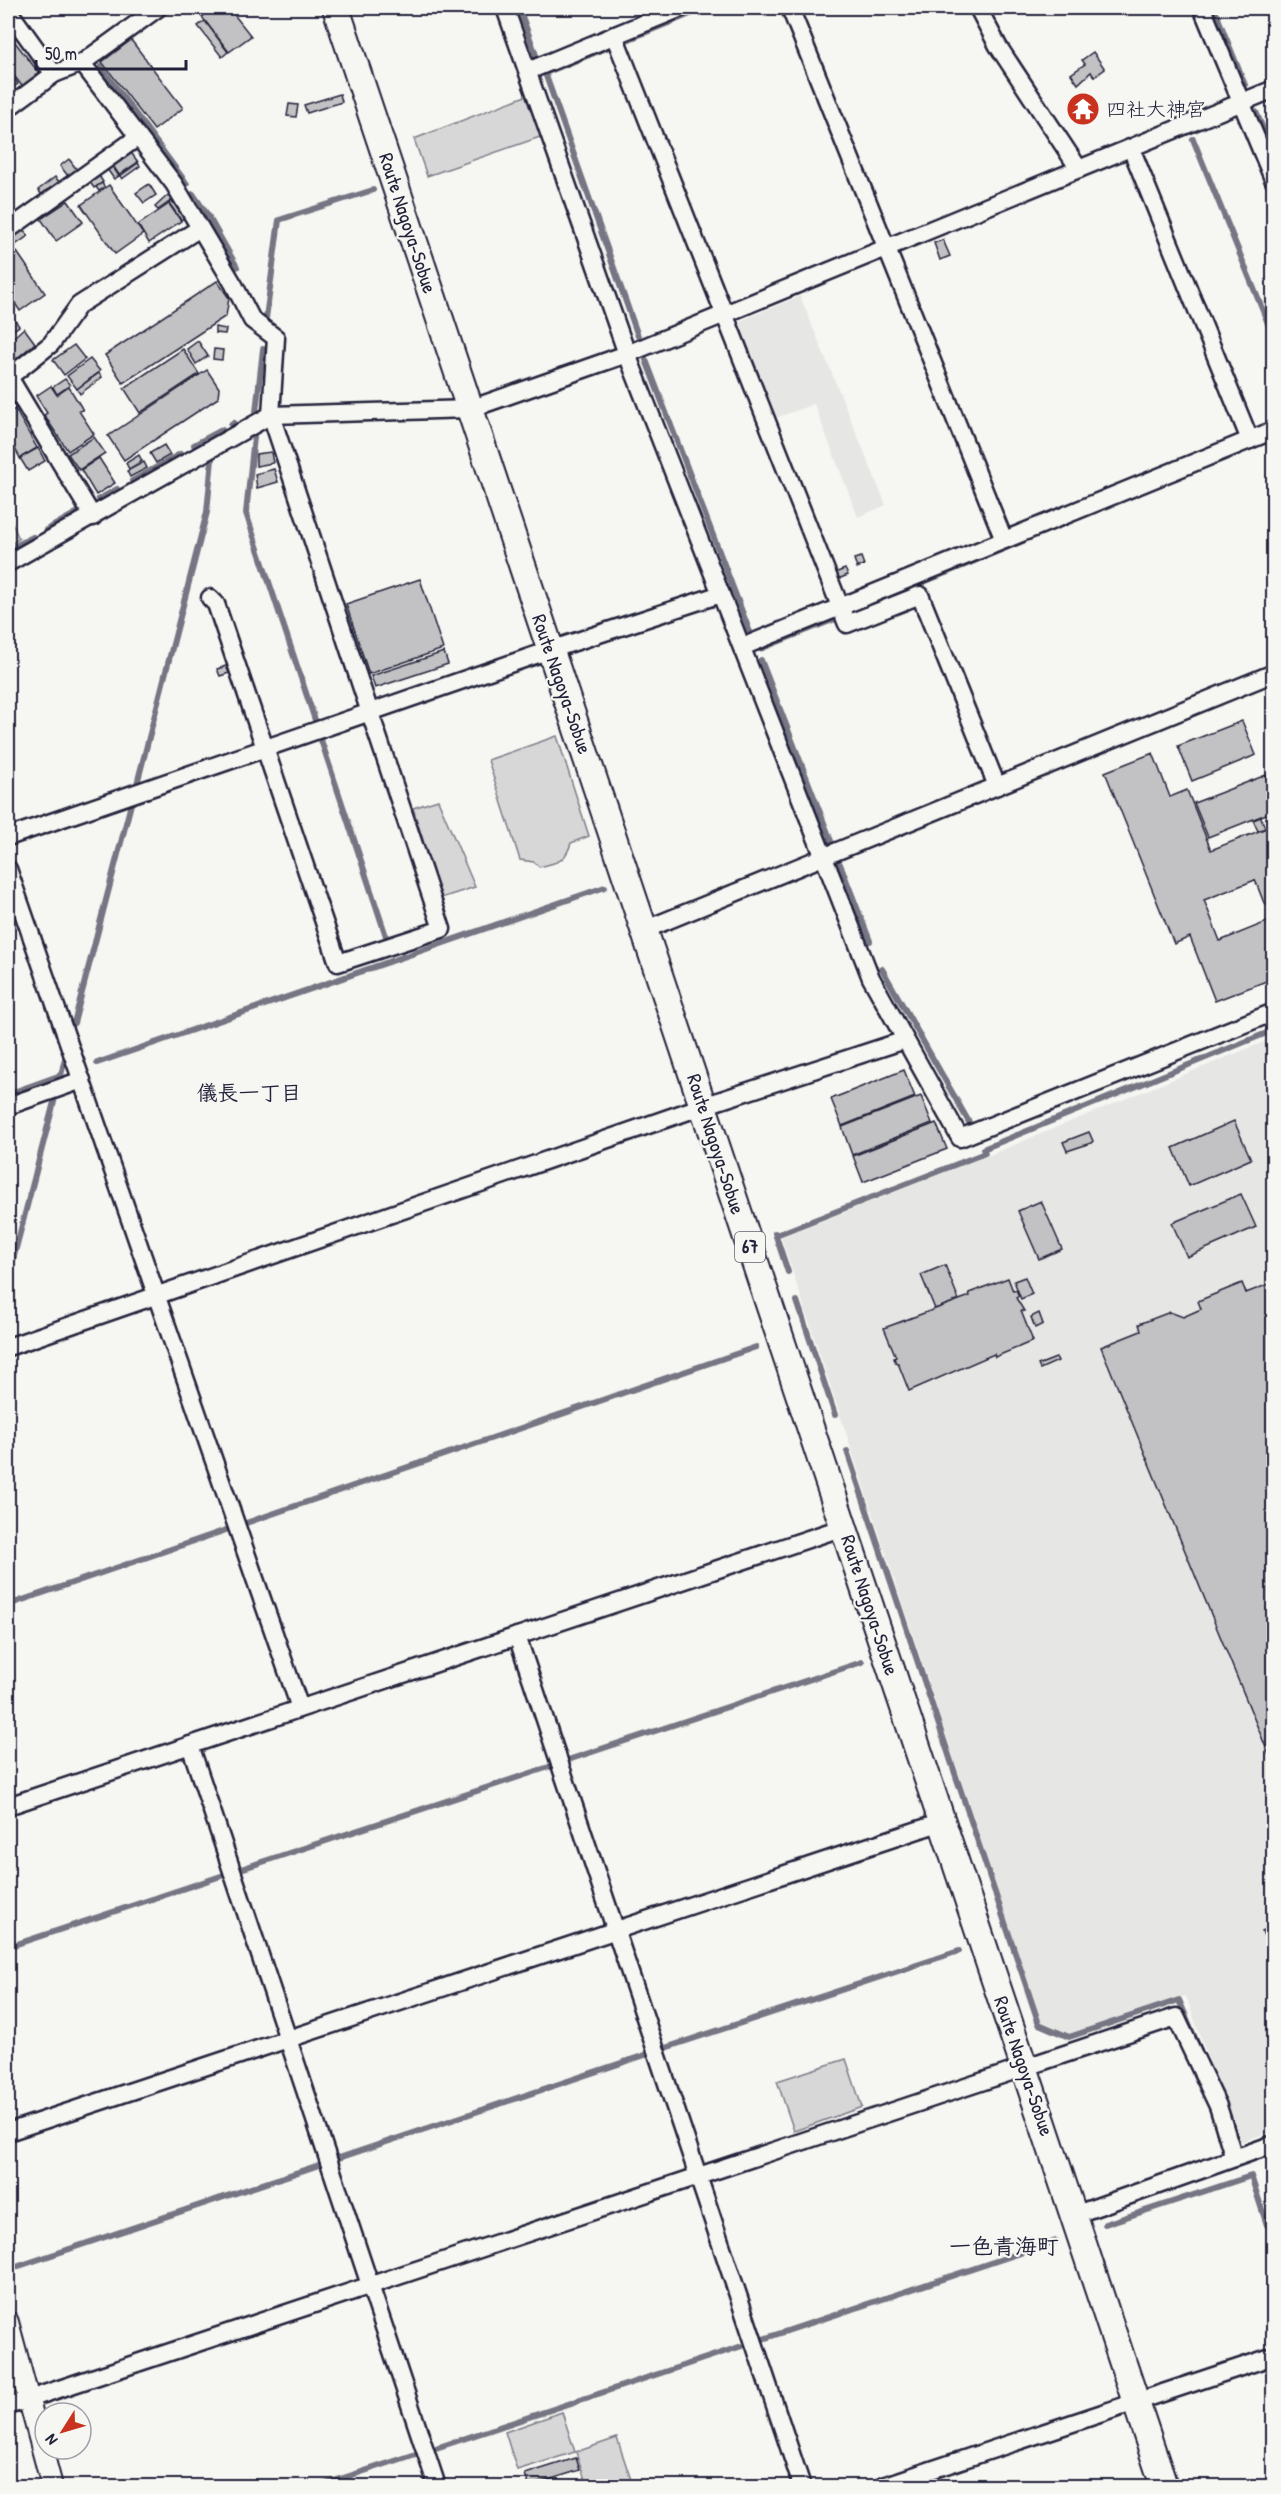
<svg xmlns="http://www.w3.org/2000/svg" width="1281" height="2494" viewBox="0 0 1281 2494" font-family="'Patrick Hand','Klee One',sans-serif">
	<rect width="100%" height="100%" fill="#f6f6f2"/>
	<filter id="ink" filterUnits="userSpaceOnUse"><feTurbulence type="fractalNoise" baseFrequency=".0167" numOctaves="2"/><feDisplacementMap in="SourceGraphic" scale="12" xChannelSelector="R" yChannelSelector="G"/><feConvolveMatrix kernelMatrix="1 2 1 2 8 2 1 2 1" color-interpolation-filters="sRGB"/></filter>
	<g filter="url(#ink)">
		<g fill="#e6e6e4">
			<polygon points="800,296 886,505 858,517 814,404 773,419 737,327 742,320"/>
			<polygon points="1273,1038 1273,2131 1240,2142 1228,2104 1219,2089 1186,1996 1069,2034 1041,2021 781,1237 992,1154"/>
		</g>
		<g fill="#d7d7d7" stroke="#7c7c89" stroke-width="1.5">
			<polygon points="528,95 543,136 427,176 414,139"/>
			<polygon points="8,513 19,539 8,546"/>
			<path d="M557,736L589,836L571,843C565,863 557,862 539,867L534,862L520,860L488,760Z"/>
			<polygon points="438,800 475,887 441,898 413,808"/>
			<polygon points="846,2059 862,2107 794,2131 777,2081"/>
			<polygon points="562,2412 575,2452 517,2470 505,2432"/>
			<polygon points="617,2438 633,2486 587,2486 576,2452"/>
		</g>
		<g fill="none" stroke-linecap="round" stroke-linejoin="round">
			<g stroke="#757583" stroke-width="6">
				<polyline points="519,8 537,58"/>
				<polyline points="1214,8 1245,85"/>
				<polyline points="627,40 705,8"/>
				<polyline points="609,47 545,73 638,336"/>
				<polyline points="101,67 187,184"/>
				<polyline points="1256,112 1274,155"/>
				<polyline points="1193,139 1274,338"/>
				<polyline points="193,194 209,217"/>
				<polyline points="211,221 237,267"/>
				<polyline points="266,318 279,220 373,190"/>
				<polyline points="646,360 751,635"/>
				<polyline points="256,412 263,349"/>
				<polyline points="231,425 234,423"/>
				<polyline points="254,437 246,513 315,720"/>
				<polyline points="194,445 222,430"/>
				<polyline points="132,481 180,454"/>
				<polyline points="99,499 117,489"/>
				<polyline points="46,530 78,512"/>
				<polyline points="8,550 33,537"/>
				<polyline points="851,612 1023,541"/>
				<polyline points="760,649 835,619"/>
				<polyline points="761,660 831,841"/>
				<polyline points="321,740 387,939"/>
				<polyline points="137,784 207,512 212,459"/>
				<polyline points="840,864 870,941"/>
				<polyline points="882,969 970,1124"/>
				<polyline points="74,1023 131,804"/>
				<polyline points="97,1063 605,887"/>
				<polyline points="60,1079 66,1055"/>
				<polyline points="8,1094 61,1075"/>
				<polyline points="775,1233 788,1272"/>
				<polyline points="776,1235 985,1153 983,1149 1274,1030"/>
				<polyline points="8,1279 55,1098"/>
				<polyline points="797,1301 835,1415"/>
				<polyline points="847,1451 1039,2024 1069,2037 1179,2000 1200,2050"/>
				<polyline points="246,1523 756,1347"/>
				<polyline points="8,1605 229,1529"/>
				<polyline points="568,1760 862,1662"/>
				<polyline points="241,1869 552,1766"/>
				<polyline points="8,1947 224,1875"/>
				<polyline points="665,2048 959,1951"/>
				<polyline points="339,2158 645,2055"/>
				<polyline points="1105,2224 1251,2176 1267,2225 1274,2223"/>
				<polyline points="13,2268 319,2165"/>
				<polyline points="763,2339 1056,2241"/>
				<polyline points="436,2448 742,2346"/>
				<polyline points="319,2486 416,2454"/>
			</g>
		</g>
		<g fill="#c2c2c4" stroke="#22223b" stroke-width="1.5">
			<polygon points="214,8 235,8 232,12 251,36 229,52 202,17"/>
			<polygon points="205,21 228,52 222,57 198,26"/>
			<polygon points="9,33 15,40 9,45 8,34"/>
			<polygon points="131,40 183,108 154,130 102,62"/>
			<polygon points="15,42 39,73 22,86 8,68 8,48"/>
			<polygon points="1093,52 1105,69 1094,77 1091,72 1078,84 1071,74 1085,64 1082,60"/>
			<polygon points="11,73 18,84 15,86 8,76"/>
			<polygon points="340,94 342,102 307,113 304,105"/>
			<polygon points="289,104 298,105 296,117 287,116"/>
			<polygon points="130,151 138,162 119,175 112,164"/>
			<polygon points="69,159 77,170 69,177 60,166"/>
			<polygon points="138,163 140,166 122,179 120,176"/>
			<polygon points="112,166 119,176 114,179 107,169"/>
			<polygon points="98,174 103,182 94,188 89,181"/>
			<polygon points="55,177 61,184 44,197 38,190"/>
			<polygon points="102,183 105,188 99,191 96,187"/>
			<polygon points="149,184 156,195 144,203 136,193"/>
			<polygon points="109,185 143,234 115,254 81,205"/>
			<polygon points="168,195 172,200 158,210 155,207"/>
			<polygon points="68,201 83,222 56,241 41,219"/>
			<polygon points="172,201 184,218 181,220 169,203"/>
			<polygon points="169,204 181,221 149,243 138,225"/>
			<polygon points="22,226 28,236 8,250 8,236"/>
			<polygon points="943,240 950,256 940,260 934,243"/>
			<polygon points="17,252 45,293 20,311 8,293 8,258"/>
			<polygon points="217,281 229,298 226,316 123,383 105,355"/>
			<polygon points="11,314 19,326 8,334 8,316"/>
			<polygon points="215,327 226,329 225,334 215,333"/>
			<polygon points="24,328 35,343 8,366 8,342"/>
			<polygon points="198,341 208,356 196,364 187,349"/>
			<polygon points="74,345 85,359 64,375 53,360"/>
			<polygon points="183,349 199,374 140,413 124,388"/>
			<polygon points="214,349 223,350 222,360 213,359"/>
			<polygon points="90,359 100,371 77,389 67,376"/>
			<polygon points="207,370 219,388 218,398 124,460 108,436"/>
			<polygon points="99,373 102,377 80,394 77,389"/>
			<polygon points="65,379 70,385 57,394 53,387"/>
			<polygon points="51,386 57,395 69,387 83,410 79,411 94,434 68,451 44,415 47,413 36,396"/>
			<polygon points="15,409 37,448 20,458 8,435 8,414"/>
			<polygon points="94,437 105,453 79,470 68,454"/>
			<polygon points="164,445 170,455 156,463 150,453"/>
			<polygon points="38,448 45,461 28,471 20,458"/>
			<polygon points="271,452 273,463 256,466 256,454"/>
			<polygon points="139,455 142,461 129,469 126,463"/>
			<polygon points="99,458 115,483 96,495 81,470"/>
			<polygon points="144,462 147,468 130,477 127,471"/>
			<polygon points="274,469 278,482 257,488 255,474"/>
			<polygon points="861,557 864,565 857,568 854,559"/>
			<polygon points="845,569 848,575 838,579 835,573"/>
			<polygon points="420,579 443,649 369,674 346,604"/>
			<polygon points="444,652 448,664 375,688 371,676"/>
			<polygon points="226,666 229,673 220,676 217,669"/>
			<polygon points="1242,721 1256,755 1192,781 1178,746"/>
			<polygon points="1153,753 1170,797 1187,790 1211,850 1274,825 1274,903 1268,905 1264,903 1255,880 1204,900 1220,941 1274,919 1274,978 1215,1001 1190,937 1174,944 1105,772"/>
			<polygon points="1266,775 1274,793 1274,811 1208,837 1194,803"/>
			<polygon points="1261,817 1265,828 1258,831 1253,820"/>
			<polygon points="904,1070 915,1097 842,1126 831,1099"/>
			<polygon points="921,1096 932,1123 852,1155 842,1127"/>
			<polygon points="1234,1121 1251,1159 1189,1186 1173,1148"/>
			<polygon points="936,1123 947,1149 863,1182 853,1156"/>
			<polygon points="1089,1132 1093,1141 1091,1143 1067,1151 1063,1142"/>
			<polygon points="1241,1194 1256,1227 1187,1257 1172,1223"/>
			<polygon points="1041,1201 1062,1249 1039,1259 1018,1211"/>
			<polygon points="945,1265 959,1300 935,1309 921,1275"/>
			<polygon points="1025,1277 1032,1294 1021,1299 1014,1281"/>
			<polygon points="1008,1278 1013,1291 1016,1290 1019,1296 1016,1298 1024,1311 1021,1311 1033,1341 995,1357 994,1354 909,1391 898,1363 896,1363 894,1358 896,1357 884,1328 970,1296 969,1293"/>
			<polygon points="1274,1282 1274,1767 1101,1347 1141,1331 1139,1324 1170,1312 1183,1317 1201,1309 1198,1301 1242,1283 1246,1293"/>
			<polygon points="1039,1313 1043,1324 1035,1328 1031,1317"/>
			<polygon points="1056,1358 1058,1361 1040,1369 1038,1365"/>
			<polygon points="1274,1926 1274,1960 1262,1931"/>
			<polygon points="576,2458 580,2470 529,2486 525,2474"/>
		</g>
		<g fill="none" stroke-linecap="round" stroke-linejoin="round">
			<defs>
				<g id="minor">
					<polyline points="505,8 627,354 871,978 960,1138 1274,1012"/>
					<polyline points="790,8 1004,540"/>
					<polyline points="978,8 998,46 1079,169"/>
					<polyline points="1202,8 1274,181"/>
					<polyline points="8,10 54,74"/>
					<polyline points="614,35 847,624 920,595 997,786"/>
					<polyline points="82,63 174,184 234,285 252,320 276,338 271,415 442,929 338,963 216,604 210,598"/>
					<polyline points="528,71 681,8"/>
					<polyline points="8,108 54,74 82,63 158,8"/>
					<polyline points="1131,148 1250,440"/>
					<polyline points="8,230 138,137"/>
					<polyline points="9,377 93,517"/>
					<polyline points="8,378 51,344 79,305 200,228"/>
					<polyline points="8,563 271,415 470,409 627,354 1274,89"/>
					<polyline points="742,647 1274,430"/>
					<polyline points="8,837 550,650 721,594"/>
					<polyline points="8,869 300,1708"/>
					<polyline points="644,930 1274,673"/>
					<polyline points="8,1106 82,1080"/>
					<polyline points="8,1347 703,1106 905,1040"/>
					<polyline points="517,1636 802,2486"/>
					<polyline points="190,1745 437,2486"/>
					<polyline points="8,1806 844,1527"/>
					<polyline points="8,2132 942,1822"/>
					<polyline points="1074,2215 1274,2144"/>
					<polyline points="8,2406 1176,2017 1218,2106 1234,2158"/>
					<polyline points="883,2486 1274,2356"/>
				</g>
				<polyline id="tertiary" points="8,2322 52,2486"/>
				<polyline id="primary" points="336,8 1164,2486"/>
			</defs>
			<use href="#minor" stroke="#22223b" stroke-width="21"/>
			<use href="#tertiary" stroke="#22223b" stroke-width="24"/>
			<use href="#primary" stroke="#22223b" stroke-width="30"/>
			<use href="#minor" stroke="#f6f6f2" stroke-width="16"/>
			<use href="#tertiary" stroke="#f6f6f2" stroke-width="20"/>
			<use href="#primary" stroke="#f6f6f2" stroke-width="26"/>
		</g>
	</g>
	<defs>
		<symbol id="temple-disc" viewBox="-11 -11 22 22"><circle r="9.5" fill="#c8321e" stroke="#f6f6f2"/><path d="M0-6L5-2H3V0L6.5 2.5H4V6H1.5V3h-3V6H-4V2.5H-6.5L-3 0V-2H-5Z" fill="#fff"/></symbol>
	</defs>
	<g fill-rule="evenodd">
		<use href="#temple-disc" x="1064" y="90" width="38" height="38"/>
	</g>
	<g text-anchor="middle" stroke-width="4.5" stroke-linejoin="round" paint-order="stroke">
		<rect fill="#f6f6f2" stroke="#626272" stroke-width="1.5" x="735" y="1232" width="30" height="30" rx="4.5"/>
		<g font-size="18" font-weight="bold" fill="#22223b">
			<text x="750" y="1253">67</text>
		</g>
		<g font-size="20" fill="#22223b" stroke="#f6f6f2" text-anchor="start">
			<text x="1106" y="116">四社大神宮</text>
		</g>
		<g font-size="20" fill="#22223b" stroke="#f6f6f2">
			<text transform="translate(408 223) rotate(72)" y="7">Route Nagoya-Sobue</text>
			<text transform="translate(562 684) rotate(71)" y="7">Route Nagoya-Sobue</text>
			<text transform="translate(716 1144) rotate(72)" y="7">Route Nagoya-Sobue</text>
			<text transform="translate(870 1605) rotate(72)" y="7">Route Nagoya-Sobue</text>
			<text transform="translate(1024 2066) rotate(71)" y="7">Route Nagoya-Sobue</text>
		</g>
		<g font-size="21" font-weight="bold" fill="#22223b" stroke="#f6f6f2">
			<text x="249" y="1100">儀長一丁目</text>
		</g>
		<g font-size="22" font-weight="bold" fill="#22223b" stroke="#f6f6f2">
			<text x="1004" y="2254">一色青海町</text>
		</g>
	</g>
	<rect width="1281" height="2494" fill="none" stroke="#f6f6f2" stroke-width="30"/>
	<rect x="15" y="15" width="1251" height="2464" fill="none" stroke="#22223b" stroke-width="2" filter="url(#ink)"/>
	<g transform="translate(63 2431) rotate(233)"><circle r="28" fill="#f6f6f2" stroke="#a1a1a9" stroke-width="1.5"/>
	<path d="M0-4.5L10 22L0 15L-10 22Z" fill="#c8321e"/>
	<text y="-9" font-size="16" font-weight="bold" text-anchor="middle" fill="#22223b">N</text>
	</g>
	<path d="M36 60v9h150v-9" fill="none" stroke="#22223b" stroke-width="3"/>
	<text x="45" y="60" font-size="18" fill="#22223b" stroke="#f6f6f2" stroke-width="4.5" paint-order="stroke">50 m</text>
</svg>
